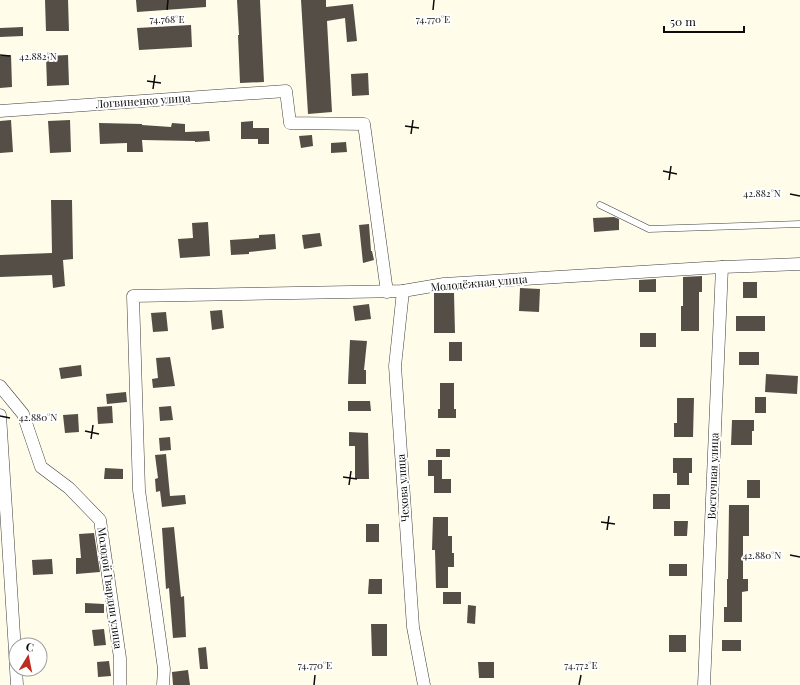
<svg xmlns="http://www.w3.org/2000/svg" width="800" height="685" viewBox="0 0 800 685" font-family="'Playfair Display',serif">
	<rect width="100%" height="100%" fill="#fffde9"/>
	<g fill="#544e47">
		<polygon points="45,0 68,0 69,31 46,31"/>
		<polygon points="136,0 206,0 206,7 137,12"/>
		<polygon points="237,0 260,0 264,82 240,83 238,35 239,35"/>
		<polygon points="301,0 326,0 326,7 353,4 357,41 347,42 345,18 327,21 332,112 308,114"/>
		<polygon points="191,25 192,47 139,50 137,28"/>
		<polygon points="23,27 23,36 0,37 0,28"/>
		<polygon points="11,55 12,87 0,88 0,56"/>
		<polygon points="68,55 69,85 47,86 46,56"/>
		<polygon points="368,73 369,95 352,96 351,74"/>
		<polygon points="11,120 13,152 0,153 0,121"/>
		<polygon points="70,120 71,152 50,153 48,121"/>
		<polygon points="253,121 253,128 269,128 269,144 258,144 258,139 241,139 241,122"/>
		<polygon points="99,123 142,124 142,125 171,127 172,123 185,124 185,132 209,131 210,141 195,142 195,141 142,140 143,152 127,152 127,143 100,144"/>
		<polygon points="312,135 313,146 301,148 299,136"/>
		<polygon points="346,142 347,152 331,153 331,143"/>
		<polygon points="51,200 72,200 73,259 63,260 65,286 53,288 52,275 0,277 0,255 52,253"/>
		<polygon points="614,217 619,219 619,230 594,232 593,218"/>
		<polygon points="208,222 210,256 180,258 178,239 193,238 192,223"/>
		<polygon points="369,224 371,251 372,251 374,260 363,263 359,225"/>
		<polygon points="320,233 322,246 304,249 302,235"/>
		<polygon points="275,234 276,249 249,252 249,254 231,255 230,240 259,238 259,235"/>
		<polygon points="702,276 702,292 699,292 699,331 681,331 681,306 683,306 683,277"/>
		<polygon points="656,279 656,292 639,292 639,280"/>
		<rect x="743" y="282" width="14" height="16"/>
		<polygon points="520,288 540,289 539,312 519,311"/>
		<polygon points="434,293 454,293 455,333 434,333"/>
		<polygon points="369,304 371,319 355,321 353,306"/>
		<polygon points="222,310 224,328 212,330 210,311"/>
		<polygon points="166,312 168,331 153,332 151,313"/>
		<rect x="736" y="316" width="29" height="15"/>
		<rect x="640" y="333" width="16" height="14"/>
		<polygon points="350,340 367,341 364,370 366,370 366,384 348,384"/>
		<rect x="449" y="342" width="13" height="19"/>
		<rect x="739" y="352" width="20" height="13"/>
		<polygon points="170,357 175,386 153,388 152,379 158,378 156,358"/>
		<polygon points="81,365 82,376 61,379 59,368"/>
		<polygon points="766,374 798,376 797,394 765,392"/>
		<polygon points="440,383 454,383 454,409 456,409 456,418 438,418 438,409 440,409"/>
		<polygon points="126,392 127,402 107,404 106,394"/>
		<rect x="755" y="397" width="11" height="16"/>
		<polygon points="677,398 694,398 693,437 674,437 674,423 677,423"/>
		<polygon points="348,401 370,401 371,411 348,411"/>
		<polygon points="112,406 113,423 98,424 97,407"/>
		<polygon points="171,406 173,420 160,421 159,407"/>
		<polygon points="78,414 79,432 65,433 63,415"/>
		<polygon points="732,420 754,420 754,431 752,431 752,445 731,445"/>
		<polygon points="349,432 368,433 369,479 355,479 355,446 349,446"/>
		<polygon points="170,437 171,450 160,451 159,438"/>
		<rect x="436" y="449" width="14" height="8"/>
		<polygon points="166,454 170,496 185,495 186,504 162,507 160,491 156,492 155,479 158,478 155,455"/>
		<polygon points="673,458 692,458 692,473 689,473 689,485 677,485 677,473 673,473"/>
		<polygon points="428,460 442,460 442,479 451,479 451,493 434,493 434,476 428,476"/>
		<polygon points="105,468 123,469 123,479 104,479"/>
		<rect x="747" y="480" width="13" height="18"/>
		<rect x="653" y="494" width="17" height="15"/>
		<polygon points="729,505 749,505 749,536 743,536 743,579 748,579 748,591 742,592 742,622 724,622 724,607 727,607 727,579 728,579"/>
		<polygon points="433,517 448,517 448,536 452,536 452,553 454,553 454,567 448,567 448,588 436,588 435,550 432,550"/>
		<polygon points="674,521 688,521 687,536 674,536"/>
		<rect x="366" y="524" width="13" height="18"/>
		<polygon points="174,527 181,597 184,596 186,637 173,638 169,588 166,589 162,528"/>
		<polygon points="94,533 100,572 76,574 76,558 81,558 79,534"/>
		<polygon points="52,559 53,574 33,575 32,560"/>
		<rect x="669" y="564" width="18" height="12"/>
		<polygon points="369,579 382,579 382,594 368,594"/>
		<rect x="443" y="592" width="18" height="12"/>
		<polygon points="85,603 104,604 104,613 85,613"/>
		<polygon points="468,605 476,606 475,624 467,623"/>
		<polygon points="371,624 387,624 387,656 372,656"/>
		<polygon points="104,629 106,645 94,646 92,630"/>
		<rect x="669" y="635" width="17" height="17"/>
		<rect x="722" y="640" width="19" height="11"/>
		<polygon points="206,647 208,669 200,669 198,648"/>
		<polygon points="109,661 111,676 98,677 97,662"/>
		<polygon points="478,662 494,662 494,678 479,678"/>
		<polygon points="188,670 190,685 173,685 172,672"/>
	</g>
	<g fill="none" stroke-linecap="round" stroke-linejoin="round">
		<defs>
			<polyline id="service" points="600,205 649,229 800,224"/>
			<g id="minor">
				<polyline points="0,111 286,91 290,123 364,124 387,292"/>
				<polyline points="403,291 395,366 413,627 424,685"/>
				<polyline points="0,386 23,414 41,467 69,488 100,520 120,658 120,685"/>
				<polyline points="0,415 16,667"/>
				<polyline points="16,669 17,685"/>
				<polyline points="163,685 164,669 139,490 133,296 403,291 444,284 722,267 800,264"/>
				<polyline points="704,685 722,267"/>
			</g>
		</defs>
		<use href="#service" stroke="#3e3e3e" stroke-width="7"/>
		<use href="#minor" stroke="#3e3e3e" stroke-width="13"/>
		<use href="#service" stroke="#fff" stroke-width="6"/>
		<use href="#minor" stroke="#fff" stroke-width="12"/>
	</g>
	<path fill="none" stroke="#0b0b0b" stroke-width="1.5" d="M167,10L168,0M433,10L434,0M0,55L10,56M147,81L161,83M153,89L155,75M405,126L419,128M411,134L413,120M663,171L677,174M669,180L671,166M790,194L800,196M0,416L10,418M85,431L99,434M91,439L93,425M343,477L357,479M349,485L351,471M601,522L615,524M607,530L609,516M790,555L800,557M314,685L315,675M579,685L581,675"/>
	<g text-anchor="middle" stroke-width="4" stroke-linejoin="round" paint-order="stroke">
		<g font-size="11" fill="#0b0b0b" stroke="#fff">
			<text transform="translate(143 101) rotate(-4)" y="4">Логвиненко улица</text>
			<text transform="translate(479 283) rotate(-5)" y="4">Молодёжная улица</text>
			<text transform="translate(713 476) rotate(-88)" y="4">Восточная улица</text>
			<text transform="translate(403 488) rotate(-94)" y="4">Чехова улица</text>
			<text transform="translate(110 588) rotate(82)" y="4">Молодой Гвардии улица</text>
		</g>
	</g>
	<g font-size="10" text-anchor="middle" fill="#0b0b0b" stroke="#fff" stroke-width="4" stroke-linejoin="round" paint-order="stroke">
		<text x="167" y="23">74.768°E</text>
		<text x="433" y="23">74.770°E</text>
		<text x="38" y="60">42.882°N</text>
		<text x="762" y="197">42.882°N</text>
		<text x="38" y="421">42.880°N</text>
		<text x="762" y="559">42.880°N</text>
		<text x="315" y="669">74.770°E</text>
		<text x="581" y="669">74.772°E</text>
	</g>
	<g transform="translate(28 657) rotate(10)"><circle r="19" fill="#ffffff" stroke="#9d9d9d"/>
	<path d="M0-3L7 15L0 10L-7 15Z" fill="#bd2c22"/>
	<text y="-6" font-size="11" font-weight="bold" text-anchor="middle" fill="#0b0b0b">С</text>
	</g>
	<path d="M664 26v6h80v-6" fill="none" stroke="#0b0b0b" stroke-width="2"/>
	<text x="670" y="26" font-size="12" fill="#0b0b0b" stroke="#ffffff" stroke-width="3" paint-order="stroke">50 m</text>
</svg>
